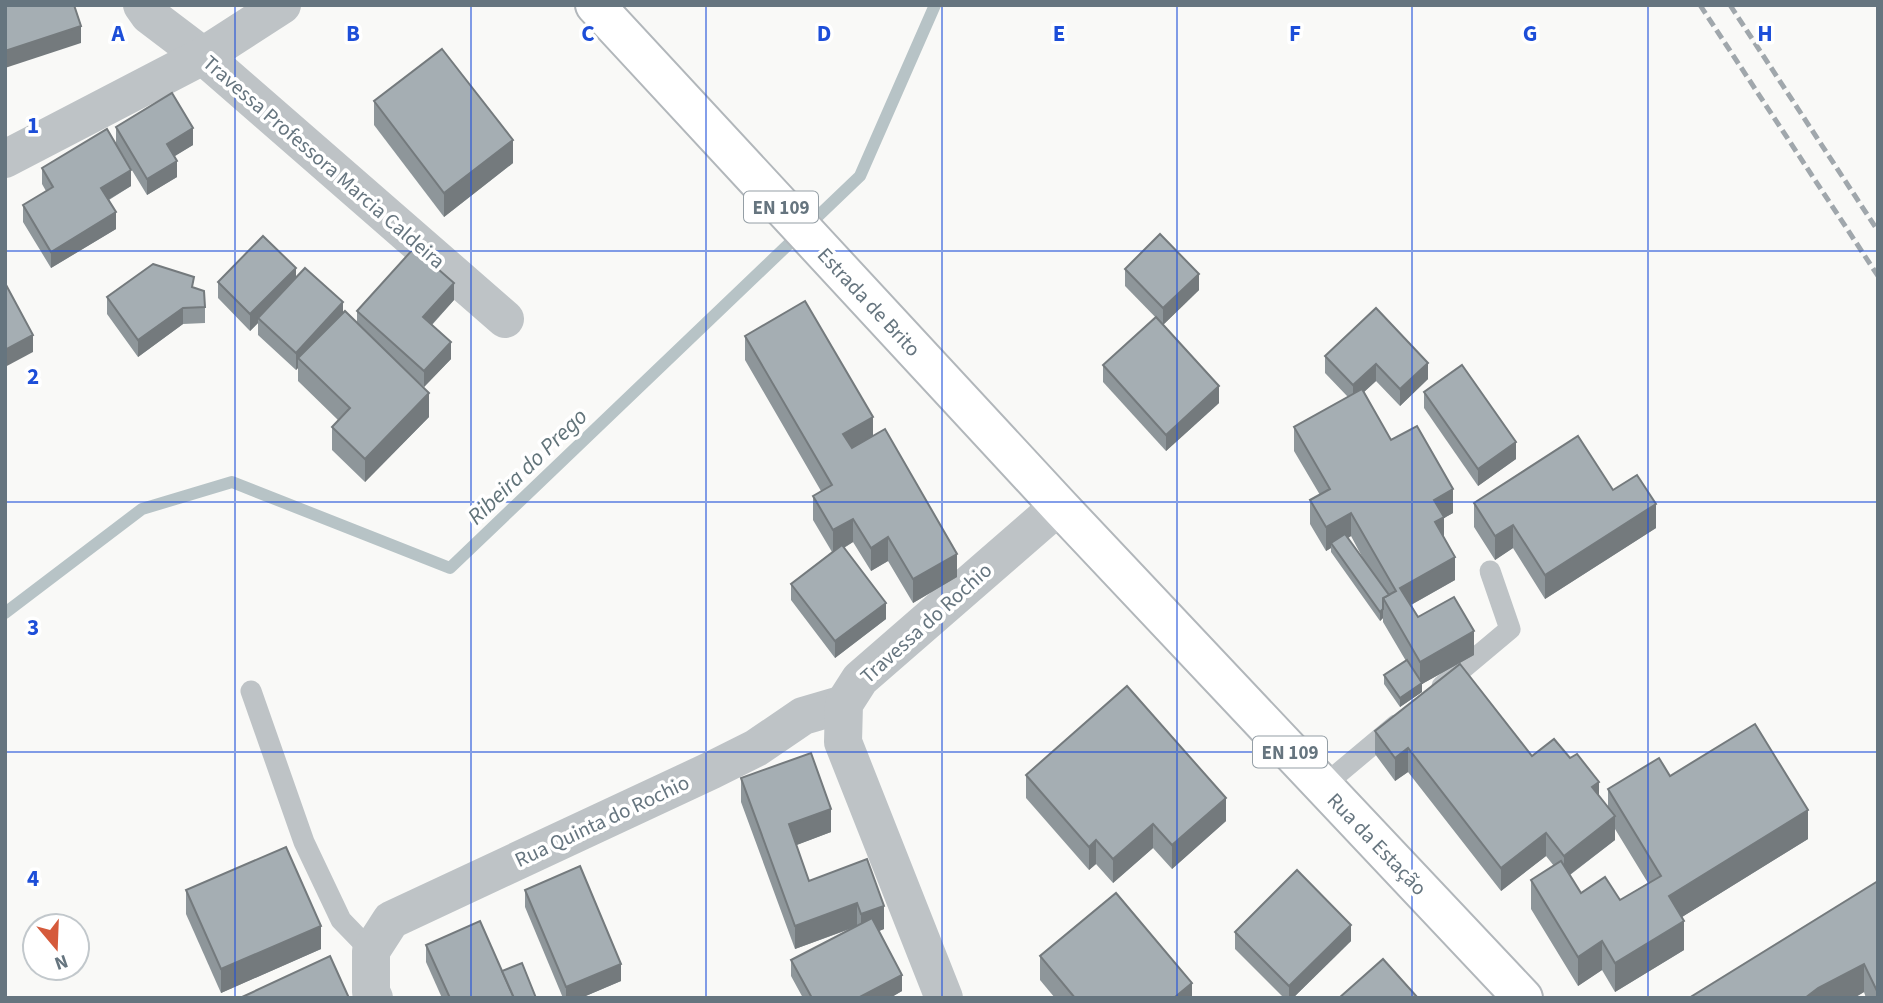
<svg xmlns="http://www.w3.org/2000/svg" width="1883" height="1003" viewBox="0 0 1883 1003" font-family="'Source Sans 3',sans-serif">
	<rect width="100%" height="100%" fill="#f9f9f7"/>
	<g fill="none" stroke-linecap="round" stroke-linejoin="round">
		<polyline stroke="#b7c3c6" stroke-width="12" points="5,613 142,509 232,482 450,568 860,176 935,5"/>
		<defs>
			<polyline id="primary" points="595,5 1059,506 1523,998"/>
		</defs>
		<use href="#primary" stroke="#b2b7bb" stroke-width="42"/>
		<g stroke="#bec3c6" stroke-width="21">
			<polyline points="1442,686 1510,629 1490,571"/>
			<polyline points="251,691 304,842 341,920 371,951"/>
			<polyline points="1322,787 1396,725"/>
		</g>
		<g stroke="#bec3c6" stroke-width="38">
			<polyline points="142,5 149,15 203,56 505,319"/>
			<polyline points="5,159 203,56 282,5"/>
			<polyline points="374,998 371,992 371,951 391,920 712,770 756,748 803,716 844,704"/>
			<polyline points="944,998 843,742 844,704 860,679 1059,506"/>
		</g>
		<use href="#primary" stroke="#fff" stroke-width="38"/>
		<g stroke="#a0a7ac" stroke-width="5" stroke-dasharray="10 5" stroke-linecap="butt">
			<polyline points="1700,5 1878,276"/>
			<polyline points="1730,5 1878,231"/>
		</g>
	</g>
	<g fill="#8e969a" fill-rule="evenodd">
		<polygon points="374,101 513,163 444,217 374,125"/>
		<polygon points="116,127 193,145 174,156 177,177 147,195 116,144"/>
		<polygon points="42,168 131,186 109,200 116,229 51,268 23,222 23,205 46,191 42,184"/>
		<polygon points="1125,269 1199,290 1163,325 1125,286"/>
		<polygon points="296,277 357,323 357,311 454,300 432,325 451,359 424,387 406,371 429,417 365,482 332,450 332,427 338,420 298,381 298,368 296,370 258,335 258,323 250,331 218,298 218,282"/>
		<polygon points="194,288 205,307 205,323 183,324 138,357 107,314 107,297"/>
		<path d="M1376,308L1428,379L1400,406L1376,381L1364,392L1391,440L1453,513L1444,518V537L1455,580L1411,605L1418,617L1474,655L1422,684V692L1400,707L1384,684V675L1406,661L1383,622V618L1380,621L1331,552V548L1326,551L1310,524V500L1320,495L1294,451V427L1348,397L1325,373V356ZM1351,536L1366,564L1348,538Z"/>
		<polygon points="745,336 873,436 957,577 913,603 888,561 871,571 853,542 844,548 886,619 835,658 791,600 791,584 832,552 813,520 813,496 821,491 745,360"/>
		<polygon points="1103,365 1219,403 1166,451 1103,382"/>
		<polygon points="1424,392 1516,459 1478,486 1424,408"/>
		<polygon points="1474,503 1656,528 1545,599 1513,548 1495,560 1474,527"/>
		<path d="M1375,731L1532,756L1599,796L1608,808V789L1670,776L1808,839L1682,917L1684,950L1615,992L1602,970L1578,986L1531,909V880L1554,866L1546,856L1501,891L1408,772L1395,781L1375,754ZM1615,829L1648,883L1620,900L1581,893L1570,875L1615,840Z"/>
		<polygon points="1026,775 1226,821 1172,869 1153,848 1113,883 1096,864 1089,870 1026,798"/>
		<polygon points="741,778 831,832 796,845 809,881 867,859 884,929 879,931 902,991 890,998 803,998 791,976 791,960 850,929 795,949 741,802"/>
		<polygon points="1878,881 1878,998 1866,998 1864,992 1854,998"/>
		<polygon points="186,890 321,949 221,993 186,914"/>
		<polygon points="525,890 621,981 581,998 563,998 525,907"/>
		<polygon points="1235,932 1351,941 1293,998 1284,998 1235,949"/>
		<polygon points="426,945 502,971 536,998 442,998 426,962"/>
		<polygon points="1040,956 1192,998 1055,998 1040,980"/>
	</g>
	<g fill="#747a7d">
		<polygon points="81,26 81,43 5,68 5,51"/>
		<polygon points="193,128 193,145 167,161 167,144"/>
		<polygon points="513,140 513,163 444,217 444,193"/>
		<polygon points="177,161 177,177 147,195 147,179"/>
		<polygon points="131,170 131,186 101,204 101,188"/>
		<polygon points="116,212 116,229 51,268 51,252"/>
		<polygon points="296,268 296,285 258,318 258,323 250,331 250,314"/>
		<polygon points="1199,274 1199,290 1163,325 1163,308"/>
		<polygon points="454,283 454,300 423,334 423,317"/>
		<polygon points="343,302 343,319 298,358 298,368 296,370 296,353"/>
		<polygon points="183,308 183,324 138,357 138,340"/>
		<polygon points="33,335 33,352 5,367 5,350"/>
		<polygon points="451,342 451,359 424,387 424,371"/>
		<polygon points="1428,363 1428,379 1400,406 1400,389"/>
		<polygon points="1376,364 1376,381 1353,402 1353,385"/>
		<polygon points="1219,386 1219,403 1166,451 1166,435"/>
		<polygon points="429,393 429,417 365,482 365,459"/>
		<polygon points="873,417 873,440 843,458 843,434"/>
		<polygon points="1516,442 1516,459 1478,486 1478,469"/>
		<polygon points="1453,489 1453,513 1444,518 1444,540 1435,545 1434,500"/>
		<polygon points="1656,504 1656,528 1545,599 1545,575"/>
		<polygon points="1351,513 1351,536 1334,547 1331,543 1331,548 1326,551 1326,527"/>
		<polygon points="853,519 853,542 833,554 833,530"/>
		<polygon points="1513,525 1513,548 1495,560 1495,536"/>
		<polygon points="888,537 888,561 871,571 871,548"/>
		<polygon points="957,554 957,577 913,603 913,579"/>
		<polygon points="1455,557 1455,580 1400,611 1400,588"/>
		<polygon points="886,603 886,619 835,658 835,641"/>
		<polygon points="1383,609 1383,618 1380,621 1380,612"/>
		<polygon points="1474,631 1474,655 1422,684 1422,692 1400,707 1400,698 1420,684 1420,662"/>
		<polygon points="1408,748 1408,772 1395,781 1395,758"/>
		<polygon points="1599,782 1599,805 1592,787"/>
		<polygon points="1226,798 1226,821 1172,869 1172,845"/>
		<polygon points="831,809 831,832 789,848 789,824"/>
		<polygon points="1808,810 1808,839 1669,925 1669,896"/>
		<polygon points="1615,816 1615,840 1564,879 1564,856"/>
		<polygon points="1153,824 1153,848 1113,883 1113,859"/>
		<polygon points="1546,833 1546,856 1501,891 1501,868"/>
		<polygon points="1096,840 1096,864 1089,870 1089,847"/>
		<polygon points="857,903 857,926 795,949 795,926"/>
		<polygon points="884,906 884,929 861,938 861,914"/>
		<polygon points="1684,921 1684,950 1615,992 1615,963"/>
		<polygon points="1351,925 1351,941 1293,998 1289,998 1289,986"/>
		<polygon points="321,926 321,949 221,993 221,969"/>
		<polygon points="1602,941 1602,970 1578,986 1578,957"/>
		<polygon points="621,964 621,981 581,998 566,998 566,987"/>
		<polygon points="1864,964 1864,992 1854,998 1805,998 1818,988"/>
		<polygon points="902,975 902,991 890,998 858,998"/>
		<polygon points="1192,983 1192,998 1175,998 1175,997"/>
	</g>
	<g fill="#a5aeb3" stroke="#747a7d" stroke-width="2">
		<polygon points="5,5 74,5 81,26 5,51"/>
		<polygon points="442,49 513,140 444,193 374,101"/>
		<polygon points="172,93 193,128 167,144 177,161 147,179 116,127"/>
		<polygon points="107,129 131,170 101,188 116,212 51,252 23,205 53,187 42,168"/>
		<polygon points="1160,234 1199,274 1163,308 1125,269"/>
		<polygon points="263,236 296,268 250,314 218,282"/>
		<polygon points="414,248 454,283 423,317 451,342 424,371 357,311"/>
		<polygon points="153,264 194,277 192,287 204,291 205,307 183,308 138,340 107,297"/>
		<polygon points="305,268 343,302 296,353 258,318"/>
		<polygon points="5,283 33,335 5,350"/>
		<polygon points="805,301 873,417 843,434 852,448 885,429 957,554 913,579 888,537 871,548 853,519 833,530 813,496 832,485 745,336"/>
		<polygon points="1376,308 1428,363 1400,389 1376,364 1353,385 1325,356"/>
		<polygon points="345,311 429,393 365,459 332,427 350,408 298,358"/>
		<polygon points="1156,317 1219,386 1166,435 1103,365"/>
		<polygon points="1462,365 1516,442 1478,469 1424,392"/>
		<polygon points="1362,389 1391,440 1417,426 1453,489 1434,500 1444,517 1435,522 1455,557 1400,588 1418,617 1454,597 1474,631 1420,662 1383,598 1396,591 1351,513 1326,527 1310,500 1330,489 1294,427"/>
		<polygon points="1578,436 1613,490 1637,475 1656,504 1545,575 1513,525 1495,536 1474,503"/>
		<polygon points="1345,534 1389,595 1383,598 1383,609 1380,612 1331,543"/>
		<polygon points="842,545 886,603 835,641 791,584"/>
		<polygon points="1407,660 1422,683 1400,698 1384,675"/>
		<polygon points="1460,664 1532,756 1554,739 1570,758 1577,754 1599,782 1592,787 1615,816 1564,856 1546,833 1501,868 1408,748 1395,758 1375,731"/>
		<polygon points="1127,686 1226,798 1172,845 1153,824 1113,859 1096,840 1089,847 1026,775"/>
		<polygon points="1755,724 1808,810 1669,896 1684,921 1615,963 1602,941 1578,957 1531,880 1561,861 1581,893 1605,877 1620,900 1661,876 1608,789 1659,758 1670,776"/>
		<polygon points="811,753 831,809 789,824 809,881 867,859 884,906 861,914 857,903 795,926 741,778"/>
		<polygon points="286,847 321,926 221,969 186,890"/>
		<polygon points="580,866 621,964 566,987 525,890"/>
		<polygon points="1297,870 1351,925 1289,986 1235,932"/>
		<polygon points="1878,881 1878,993 1864,964 1818,988 1805,998 1689,998"/>
		<polygon points="1116,893 1192,983 1175,997 1176,998 1075,998 1040,956"/>
		<polygon points="872,918 902,975 858,998 812,998 791,960"/>
		<polygon points="480,921 514,998 450,998 426,945"/>
		<polygon points="330,956 349,998 240,998"/>
		<polygon points="1383,959 1418,998 1339,998"/>
		<polygon points="522,963 536,998 514,998 502,971"/>
	</g>
	<path fill="none" stroke="#1d4ed8" stroke-width="2" stroke-opacity="0.55" d="M235,5V998M471,5V998M706,5V998M942,5V998M1177,5V998M1412,5V998M1648,5V998M5,251H1878M5,502H1878M5,752H1878"/>
	<g text-anchor="middle" stroke-width="7" stroke-linejoin="round" paint-order="stroke">
		<g fill="#fff" stroke="#949ea5" stroke-width="2">
			<rect x="744" y="191.5" width="74" height="31" rx="5"/>
			<rect x="1253" y="736.5" width="74" height="31" rx="5"/>
		</g>
		<g font-size="19" font-weight="bold" fill="#66757f">
			<text x="781" y="214">EN 109</text>
			<text x="1290" y="759">EN 109</text>
		</g>
		<g font-size="21" fill="#66757f" stroke="#fff">
			<text transform="translate(324 162) rotate(41)" y="7">Travessa Professora Marcia Caldeira</text>
			<text transform="translate(869 302) rotate(47)" y="7">Estrada de Brito</text>
			<text transform="translate(926 623) rotate(-42)" y="7">Travessa do Rochio</text>
			<text transform="translate(602 821) rotate(-25)" y="7">Rua Quinta do Rochio</text>
			<text transform="translate(1377 844) rotate(46)" y="7">Rua da Estação</text>
		</g>
		<g font-size="23" font-style="italic" fill="#617379" stroke="#fff">
			<text transform="translate(527 466) rotate(-44)" y="8">Ribeira do Prego</text>
		</g>
	</g>
	<g font-size="23" text-anchor="middle" font-weight="bold" fill="#1d4ed8" stroke="#fff" stroke-width="7" stroke-linejoin="round" paint-order="stroke">
		<text x="118" y="41">A</text>
		<text x="353" y="41">B</text>
		<text x="588" y="41">C</text>
		<text x="824" y="41">D</text>
		<text x="1059" y="41">E</text>
		<text x="1295" y="41">F</text>
		<text x="1530" y="41">G</text>
		<text x="1765" y="41">H</text>
		<text x="33" y="133">1</text>
		<text x="33" y="384">2</text>
		<text x="33" y="635">3</text>
		<text x="33" y="886">4</text>
	</g>
	<rect width="1883" height="1003" fill="none" stroke="#66757f" stroke-width="14"/>
	<g transform="translate(56 947) rotate(161)"><circle r="33" fill="#ffffff" stroke="#c2c8cc" stroke-width="2"/>
	<path d="M0-5L12 26L0 18L-12 26Z" fill="#d55a3b"/>
	<text y="-10" font-size="19" font-weight="bold" text-anchor="middle" fill="#66757f">N</text>
	</g>
</svg>
